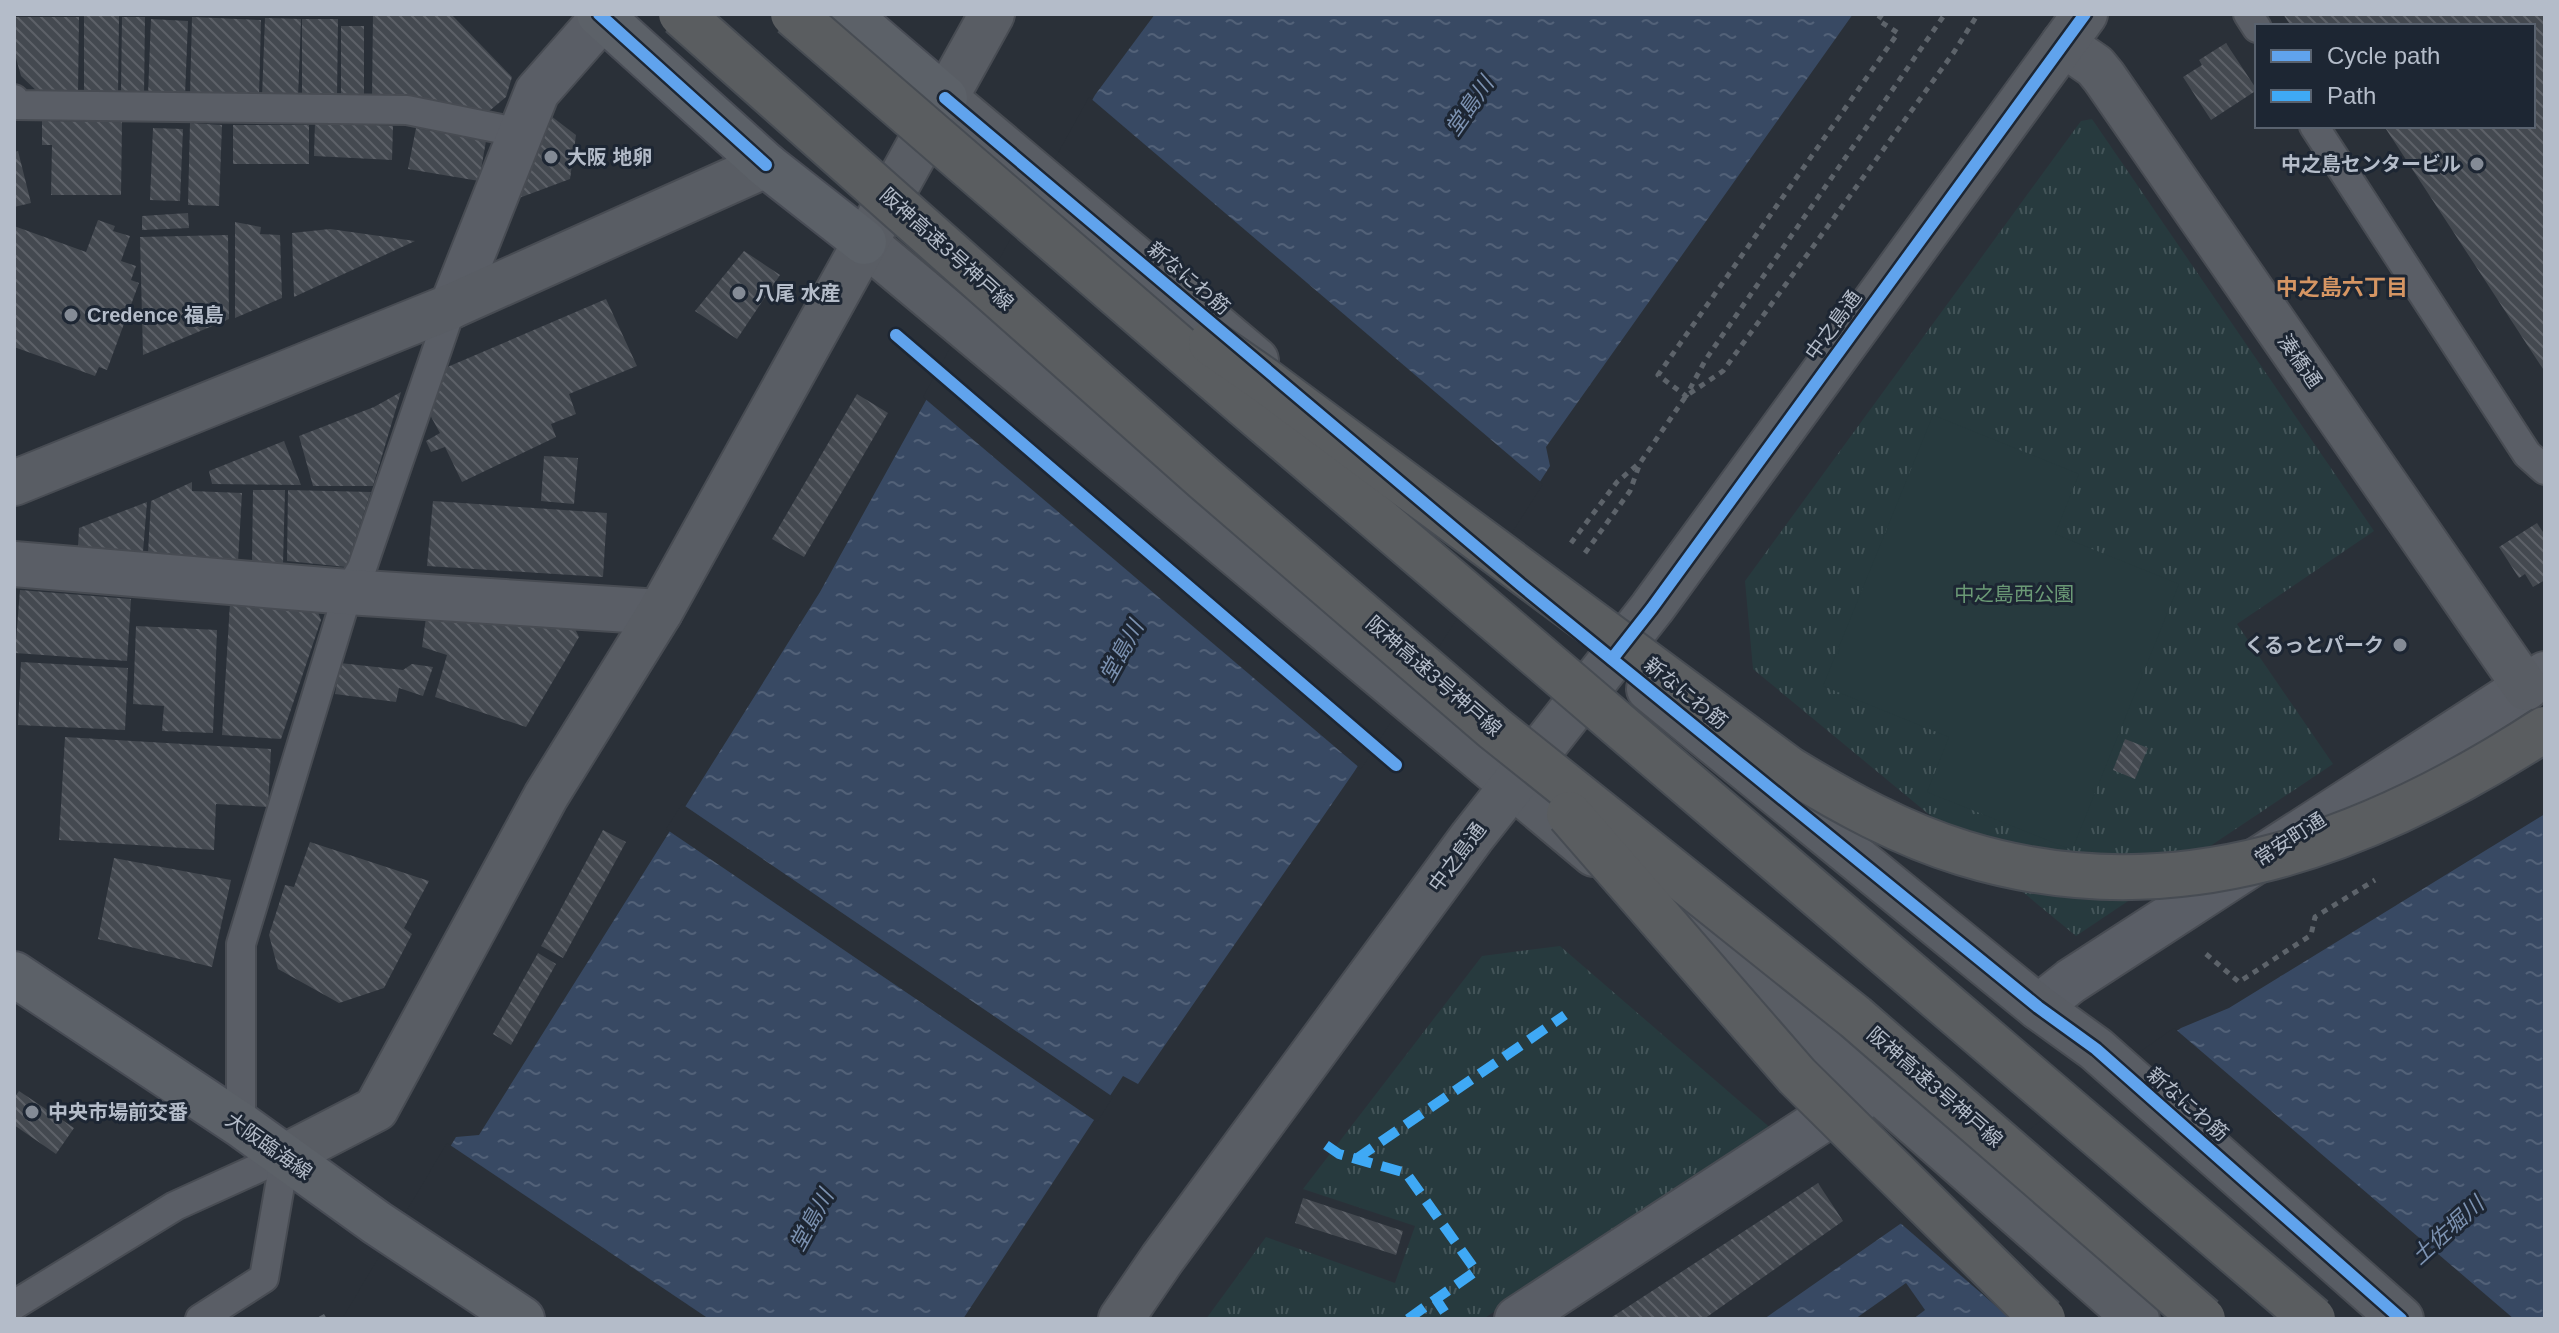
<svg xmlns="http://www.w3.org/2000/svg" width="2559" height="1333" viewBox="0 0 2559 1333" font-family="Helvetica,'Noto Sans JP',sans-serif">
	<defs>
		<pattern id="park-tufts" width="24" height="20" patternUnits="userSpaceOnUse" patternTransform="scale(2)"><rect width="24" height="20" fill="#273a3e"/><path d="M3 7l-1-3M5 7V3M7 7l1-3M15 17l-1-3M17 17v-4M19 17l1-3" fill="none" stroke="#445559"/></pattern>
		<pattern id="water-ripples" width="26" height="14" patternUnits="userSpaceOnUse" patternTransform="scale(2)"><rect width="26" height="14" fill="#384963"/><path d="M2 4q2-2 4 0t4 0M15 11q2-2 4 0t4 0" fill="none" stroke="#526178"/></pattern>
		<pattern id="building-back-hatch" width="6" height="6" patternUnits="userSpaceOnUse" patternTransform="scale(2)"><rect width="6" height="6" fill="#444950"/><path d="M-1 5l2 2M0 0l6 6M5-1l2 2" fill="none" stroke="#5d6168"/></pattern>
	</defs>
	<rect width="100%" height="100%" fill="#2a3038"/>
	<g fill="url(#park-tufts)">
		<polygon points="2092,119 2374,531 2237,624 2333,764 2076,936 1753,669 1745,581 2081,121"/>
		<polygon points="1560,946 1774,1131 1483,1319 1206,1319 1266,1237 1395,1283 1415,1226 1303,1189 1482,956"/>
	</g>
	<polygon fill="#273a3e" points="1933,415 2079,474 2055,534 2179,584 2072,850 1927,792 1949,737 1823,686"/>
	<g fill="url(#water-ripples)">
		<polygon points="1155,14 1853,14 1546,447 1550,466 1354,772 1138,1084 1123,1076 963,1319 346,1319 456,1137 479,1135 820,592 1095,95"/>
		<polygon points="2545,814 2545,1319 1764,1319 2181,1028 2229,1008"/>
	</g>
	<g fill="#2a3038">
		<polygon points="1089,97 1543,484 1361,769 923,397"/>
		<polygon points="682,804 1113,1097 1097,1122 666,829"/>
		<polygon points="2174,1028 2514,1319 2011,1319 1898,1221"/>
		<polygon points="447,1143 709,1319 342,1319"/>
		<polygon points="1906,1283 1925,1310 1913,1319 1855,1319"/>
	</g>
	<g fill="url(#building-back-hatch)">
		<polygon points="373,14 451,14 512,77 506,97 488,112 372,99"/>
		<polygon points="2283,14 2545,14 2545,372 2384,126 2533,126 2533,26 2291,26"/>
		<polygon points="84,16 119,16 118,95 84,95"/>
		<polygon points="14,17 79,17 78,95 41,95 21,76 14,51"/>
		<polygon points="122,17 145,17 144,95 121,94"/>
		<polygon points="192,17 261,20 259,97 190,95"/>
		<polygon points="265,18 301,19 298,98 262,97"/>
		<polygon points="151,19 188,21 185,96 148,95"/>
		<polygon points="302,19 338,19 337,99 302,98"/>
		<rect x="341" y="26" width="23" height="71"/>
		<polygon points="2226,43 2257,90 2211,120 2183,77 2202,65 2199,60"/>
		<polygon points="547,113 576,135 570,179 511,201"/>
		<polygon points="42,121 122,122 121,195 51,195 52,145 42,145"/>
		<polygon points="315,122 393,126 392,160 314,156"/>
		<polygon points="190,123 222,125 219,206 188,205"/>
		<rect x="233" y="125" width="76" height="39"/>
		<polygon points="153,128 183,129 180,201 150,200"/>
		<polygon points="416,128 486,141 479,181 408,169"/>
		<polygon points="18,151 31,203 14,207 14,152"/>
		<polygon points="188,213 189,228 142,230 142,216"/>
		<polygon points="98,220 115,226 113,231 130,236 121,261 136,266 131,280 139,283 107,370 99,367 95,376 14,347 14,226 86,252"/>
		<polygon points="235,222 261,227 260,234 280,235 282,298 235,318"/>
		<polygon points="330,229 415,241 294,297 292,233"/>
		<polygon points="228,235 229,319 143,355 140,237"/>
		<polygon points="744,251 780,275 737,339 695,311"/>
		<polygon points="606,299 637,366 569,394 576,414 551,424 556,437 462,482 445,447 431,452 426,441 440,433 429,413 445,368"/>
		<polygon points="401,392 373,486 313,486 299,436 374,407"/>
		<polygon points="857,394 888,413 804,557 772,539"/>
		<polygon points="284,441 301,485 212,484 209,471"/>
		<polygon points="544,456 578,458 574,504 541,501"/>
		<polygon points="192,482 192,491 242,493 238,562 148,553 151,501"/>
		<polygon points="253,490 285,490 283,564 252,563"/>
		<polygon points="288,490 371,492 346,567 287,561"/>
		<polygon points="433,501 607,513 603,577 427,566"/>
		<polygon points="147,502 143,552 78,547 79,528"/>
		<polygon points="2537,523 2545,535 2545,580 2533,587 2525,574 2519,578 2499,547"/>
		<polygon points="20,590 131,599 127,661 15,653"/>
		<polygon points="230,603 316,607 321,620 281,739 222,735"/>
		<polygon points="427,610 573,625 579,637 526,727 435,697 447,655 422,647"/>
		<polygon points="136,626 217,630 213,733 162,731 164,706 133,704"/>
		<polygon points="21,662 128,668 125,730 18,725"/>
		<polygon points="340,663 403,670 412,664 433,667 423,696 399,688 396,702 335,694"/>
		<polygon points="65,737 271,749 268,807 216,804 214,850 59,840"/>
		<polygon points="2125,739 2148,748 2135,779 2113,770"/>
		<polygon points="603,830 626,842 563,958 541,946"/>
		<polygon points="310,842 429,881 404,928 412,934 384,988 339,1003 278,969 269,935 285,885 294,887"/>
		<polygon points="114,858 231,880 212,967 98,939"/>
		<polygon points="538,953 556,964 511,1045 493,1034"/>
		<polygon points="19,1091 74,1128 56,1154 14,1125 14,1098"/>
		<polygon points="1818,1183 1843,1221 1704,1319 1609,1319"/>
		<polygon points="1303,1198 1403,1231 1396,1255 1295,1223"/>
	</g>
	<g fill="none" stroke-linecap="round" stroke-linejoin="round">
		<defs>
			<g id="lane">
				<polyline points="2248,14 2257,28"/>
				<polyline points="14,99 16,105 407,110 521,133"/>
				<polyline points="2314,126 2527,454 2545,470"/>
				<polyline points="241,1125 241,944 348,592 362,568 452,306"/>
				<polyline points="14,1305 175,1206 285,1156"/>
				<polyline points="200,1319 264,1278 285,1156"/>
			</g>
			<g id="street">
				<polyline points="452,306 537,92 603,17"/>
				<polyline points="14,564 348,592 660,612"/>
				<polyline points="2038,1007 2071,981 2545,674"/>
				<polyline points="1517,1319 1822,1120 1865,1096"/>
			</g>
			<g id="secondary">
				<polyline points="2063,44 2095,66 2104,77 2526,688"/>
				<polyline points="945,98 1256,360"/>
				<polyline points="864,242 1594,854"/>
				<polyline points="14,483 452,306 766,165"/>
				<polyline points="1649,689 2038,1007 2096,1049 2401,1319"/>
				<polyline points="1684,928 1817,1037 2137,1319"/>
				<polyline points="285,1156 376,1109 546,796 660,612 992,14"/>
				<polyline points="1121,1319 1162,1259 1472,837 1652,608 2085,14"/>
			</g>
			<g id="primary">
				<polyline points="599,14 766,165 864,242"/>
				<polyline points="847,14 945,98"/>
				<polyline points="14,974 241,1125 377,1223 522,1319"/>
			</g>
		</defs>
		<use href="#lane" stroke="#484c53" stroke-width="32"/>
		<use href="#street" stroke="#484c53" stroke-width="48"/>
		<use href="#secondary" stroke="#484c53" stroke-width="48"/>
		<use href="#primary" stroke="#484c55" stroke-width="48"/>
		<g stroke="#5d636a" stroke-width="5" stroke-dasharray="6 6" stroke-linecap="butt">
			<polyline points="1882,14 1878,20 1898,33 1658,375 1686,396 1706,359 1945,14"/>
			<polyline points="1571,543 1617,482 1637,465"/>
			<polyline points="1585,553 1630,491 1640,463 1686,396 1723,371 1954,52 1978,14"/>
			<polyline points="2206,954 2239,982 2311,935 2315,917 2375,880"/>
			<polyline points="320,1319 329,1314"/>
		</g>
		<use href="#lane" stroke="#5a5e66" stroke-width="28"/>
		<use href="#street" stroke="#5a5e66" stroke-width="44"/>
		<use href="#secondary" stroke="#595d64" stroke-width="44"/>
		<use href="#primary" stroke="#5c6168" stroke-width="44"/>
		<defs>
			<g id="highway-bridge">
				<polyline points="681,14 1206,480 1495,729 1855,1017 2203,1319"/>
				<polyline points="793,14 1245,405 2313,1319"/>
				<path d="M1211,343L1263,379L1789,769C1843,802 1901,834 1963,853C2174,918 2368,844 2545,729"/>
				<polyline points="1569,814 1797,1076 2043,1319"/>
			</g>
		</defs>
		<use href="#highway-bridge" stroke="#474c53" stroke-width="48" stroke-linecap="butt"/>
		<use href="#highway-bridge" stroke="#5a5d60" stroke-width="44"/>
		<g stroke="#3fa9f5" stroke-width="10" stroke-dasharray="20 10" stroke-linecap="butt">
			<polyline points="1326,1145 1339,1154 1406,1173 1476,1271 1436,1299"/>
			<polyline points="1356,1159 1565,1015"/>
			<polyline points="1408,1319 1436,1299 1449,1319"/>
		</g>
		<defs>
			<g id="cycleway">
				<polyline points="599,14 766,165"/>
				<polyline points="945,98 1521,585 2038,1007 2096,1049 2401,1319"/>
				<polyline points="896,335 1396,765"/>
				<polyline points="1612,659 1652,608 2085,14"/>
			</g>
		</defs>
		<use href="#cycleway" stroke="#1d2633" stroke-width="17"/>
		<use href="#cycleway" stroke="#60a3ed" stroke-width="12"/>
	</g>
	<g fill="#848b96" stroke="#1d2633" stroke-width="3">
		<circle cx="551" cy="157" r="8"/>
		<circle cx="2477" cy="164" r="8"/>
		<circle cx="739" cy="293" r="8"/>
		<circle cx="71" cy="315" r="8"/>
		<circle cx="2400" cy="645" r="8"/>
		<circle cx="32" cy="1112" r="8"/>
	</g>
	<g text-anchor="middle" stroke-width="6" stroke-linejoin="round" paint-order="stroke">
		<g font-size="20" font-weight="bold" fill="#b4bcc9" stroke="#1d2633" text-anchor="start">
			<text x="567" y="164">大阪 地卵</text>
			<text x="2461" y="171" text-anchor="end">中之島センタービル</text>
			<text x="755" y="300">八尾 水産</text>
			<text x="87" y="322">Credence 福島</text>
			<text x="2384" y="652" text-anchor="end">くるっとパーク</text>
			<text x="48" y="1119">中央市場前交番</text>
		</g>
		<g font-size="20" fill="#b4bcc9" stroke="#1d2633">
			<text transform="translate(947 249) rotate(42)" y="7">阪神高速3号神戸線</text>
			<text transform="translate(1189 278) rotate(40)" y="7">新なにわ筋</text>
			<text transform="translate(1833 325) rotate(-54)" y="7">中之島通</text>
			<text transform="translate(2300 361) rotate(55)" y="7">湊橋通</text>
			<text transform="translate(1434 676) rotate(41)" y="7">阪神高速3号神戸線</text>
			<text transform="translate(1686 693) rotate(39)" y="7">新なにわ筋</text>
			<text transform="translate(2290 839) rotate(-33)" y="7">常安町通</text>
			<text transform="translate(1457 857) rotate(-53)" y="7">中之島通</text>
			<text transform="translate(1935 1087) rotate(41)" y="7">阪神高速3号神戸線</text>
			<text transform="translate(2188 1104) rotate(41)" y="7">新なにわ筋</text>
			<text transform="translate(269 1146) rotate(35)" y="7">大阪臨海線</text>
		</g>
		<g font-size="20" fill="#6b9a76" stroke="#1d2633">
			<text x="2014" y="601">中之島西公園</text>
		</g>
		<g font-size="22" font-style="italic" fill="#7c92b1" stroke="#1d2633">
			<text transform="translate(1469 106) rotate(-55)" y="8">堂島川</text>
			<text transform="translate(1121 651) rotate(-61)" y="8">堂島川</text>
			<text transform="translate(811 1220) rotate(-61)" y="8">堂島川</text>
			<text transform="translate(2447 1230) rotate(-42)" y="8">土佐堀川</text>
		</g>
		<g font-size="22" font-weight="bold" fill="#d59563" stroke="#1d2633">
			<text x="2342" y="295">中之島六丁目</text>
		</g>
	</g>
	<rect width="2559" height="1333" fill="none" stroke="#b4bcc9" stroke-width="32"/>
	<rect x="2255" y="24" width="280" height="104" fill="#1d2633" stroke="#59626f" stroke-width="2"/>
	<rect x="2271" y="50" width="40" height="12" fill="#60a3ed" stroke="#59626f" stroke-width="2"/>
	<text x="2327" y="64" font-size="24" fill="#b4bcc9">Cycle path</text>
	<rect x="2271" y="90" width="40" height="12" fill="#3fa9f5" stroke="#59626f" stroke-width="2"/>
	<text x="2327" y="104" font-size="24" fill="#b4bcc9">Path</text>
</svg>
